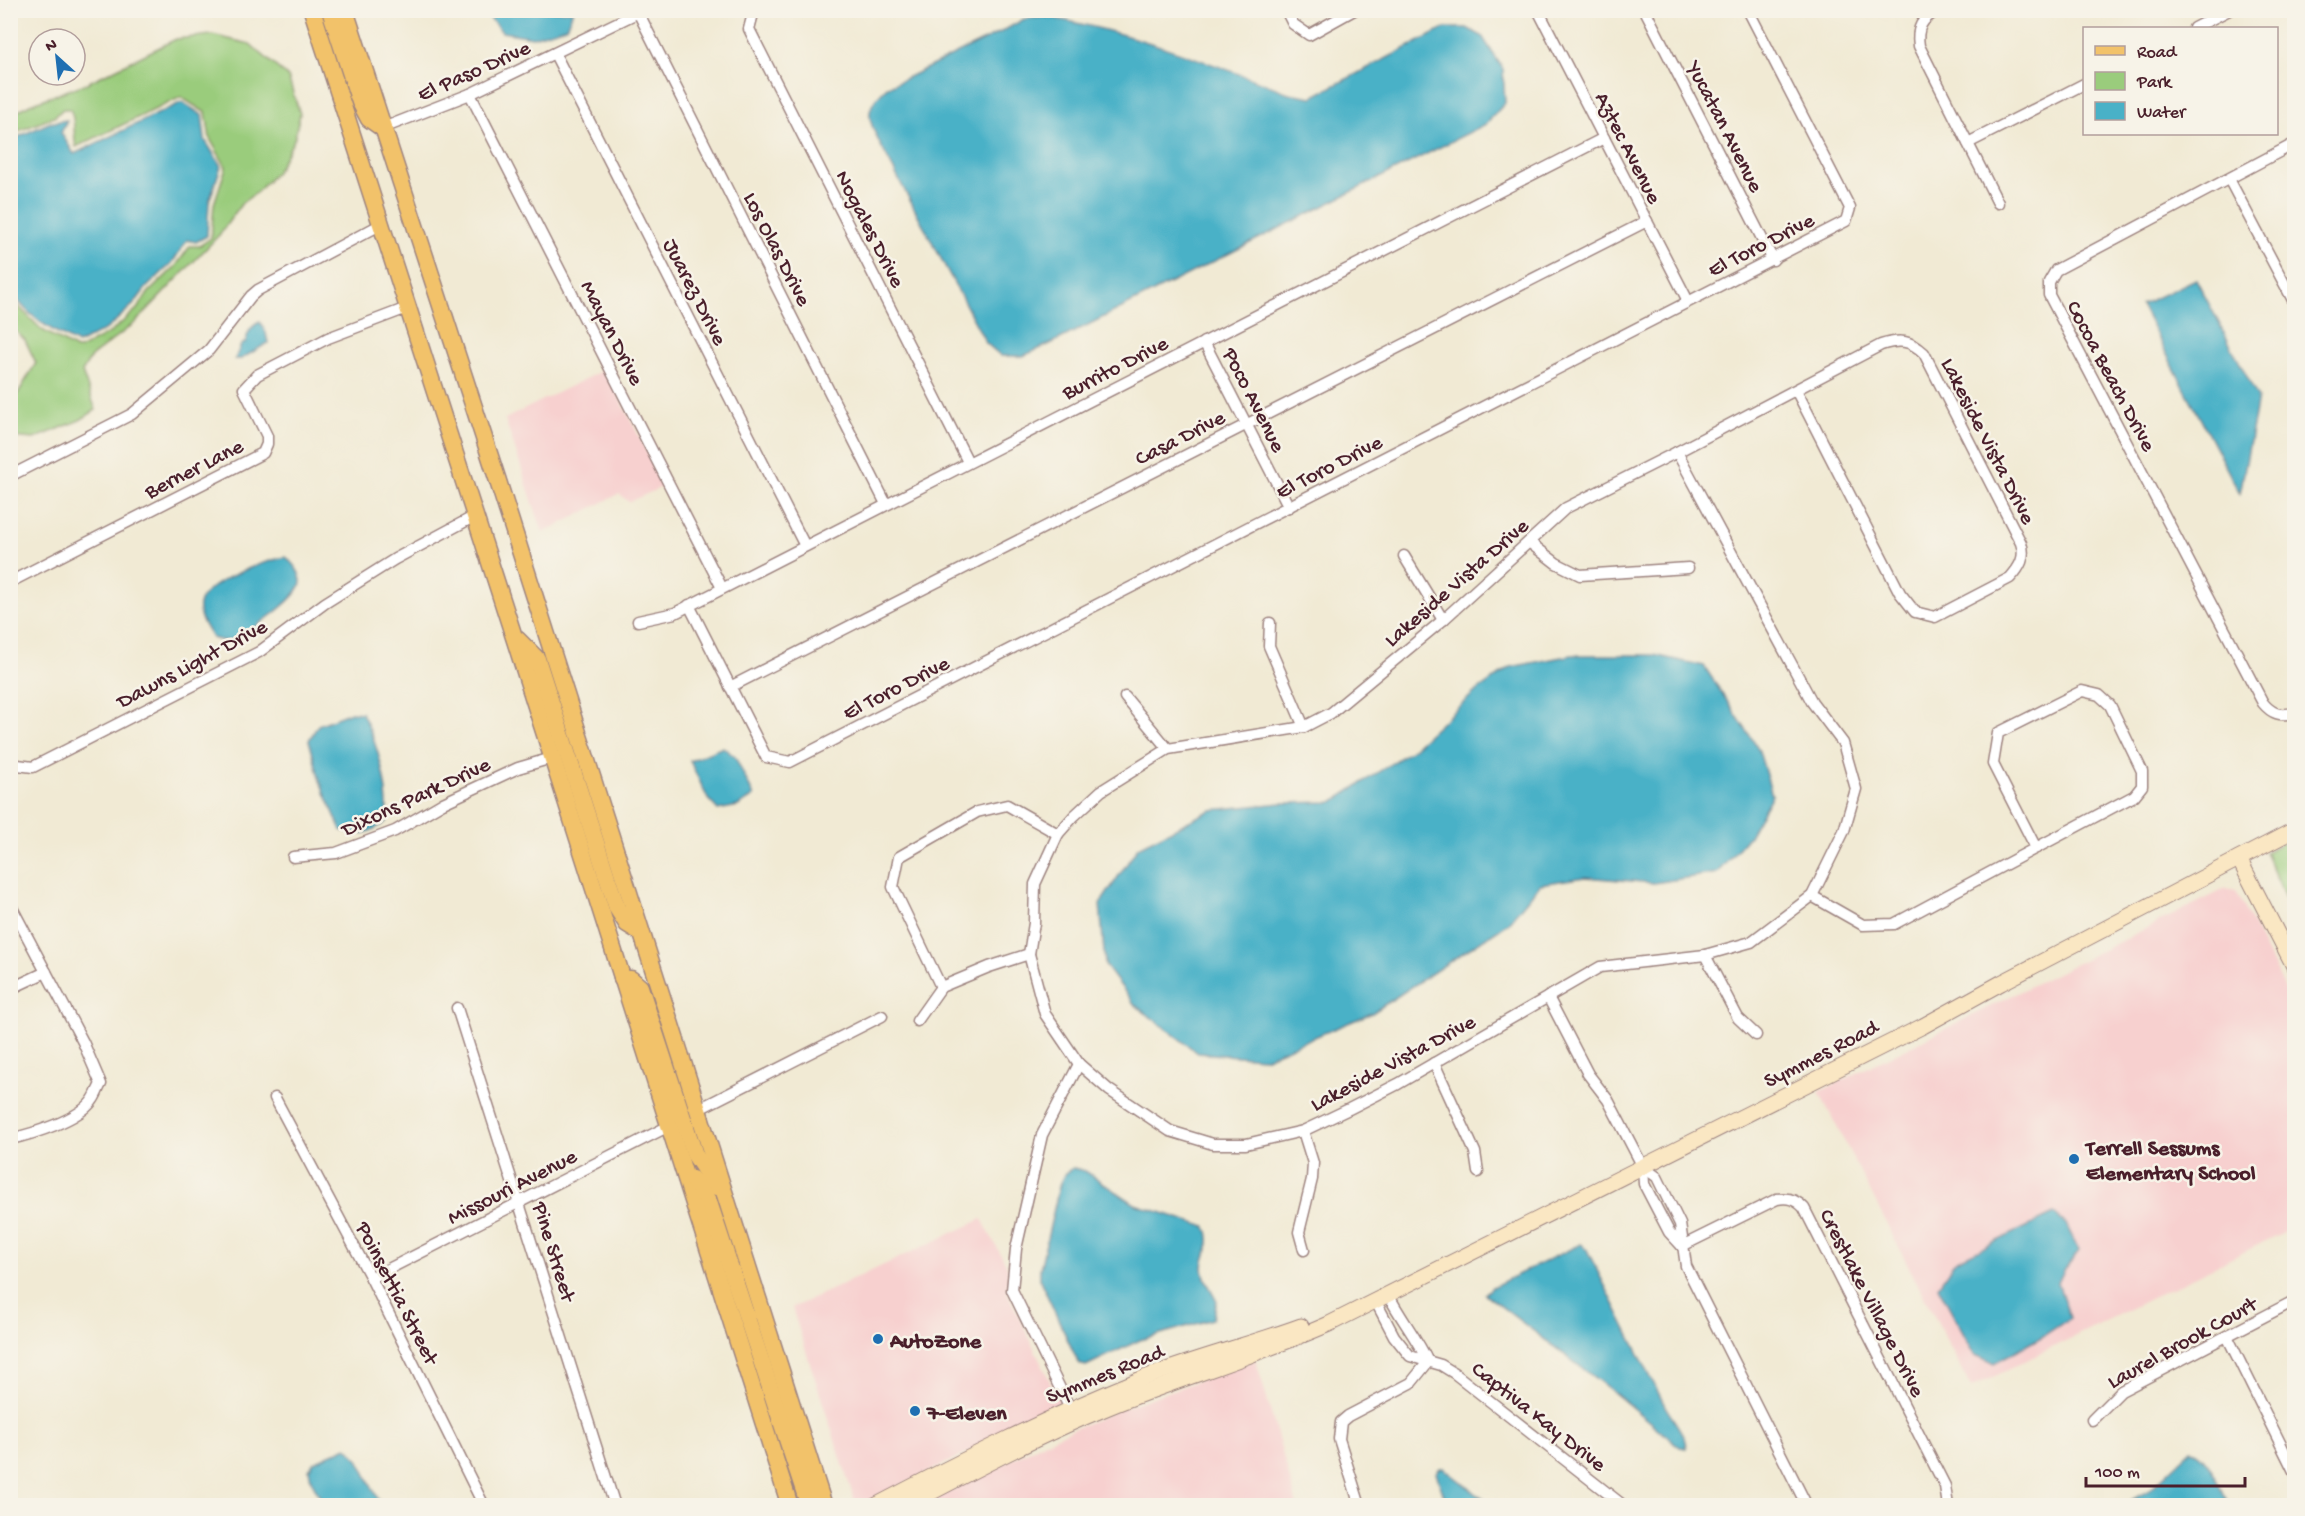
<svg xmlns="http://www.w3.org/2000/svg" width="2305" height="1516" viewBox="0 0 2305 1516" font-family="'Gochi Hand',sans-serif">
	<rect width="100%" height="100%" fill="#f7f3e8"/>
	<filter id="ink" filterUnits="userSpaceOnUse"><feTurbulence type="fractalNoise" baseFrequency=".0167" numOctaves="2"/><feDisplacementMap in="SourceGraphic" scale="12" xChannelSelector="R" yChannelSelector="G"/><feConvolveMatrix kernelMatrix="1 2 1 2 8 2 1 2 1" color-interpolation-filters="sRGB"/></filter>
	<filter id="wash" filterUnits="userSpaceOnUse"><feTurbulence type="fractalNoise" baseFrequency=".008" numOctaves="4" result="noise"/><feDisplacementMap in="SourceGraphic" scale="24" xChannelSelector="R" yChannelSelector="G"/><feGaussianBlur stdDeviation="1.35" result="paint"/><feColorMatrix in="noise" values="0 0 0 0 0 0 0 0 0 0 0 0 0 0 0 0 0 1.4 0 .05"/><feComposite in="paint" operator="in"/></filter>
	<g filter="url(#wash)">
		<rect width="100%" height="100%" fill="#f1ead4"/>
		<g fill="#f7d0cf">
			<polygon points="605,369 664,486 629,502 619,494 543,533 505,419"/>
			<polygon points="2225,889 2236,891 2294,1007 2294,1227 1971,1388 1819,1092"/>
			<polygon points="982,1219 1008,1268 1007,1292 1062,1406 861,1505 856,1505 792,1308"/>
			<polygon points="1256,1360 1297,1505 919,1506 1056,1437 1120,1409"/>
		</g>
		<g fill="#9acc7c" stroke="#727654" stroke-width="1.5">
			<path d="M212,35L250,44L288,77L300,114L294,140L277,171L257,192L242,203L220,234L136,322L91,357L82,372L96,410L80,420L34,439L11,437V405L36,363L25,340L11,327V299L42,330L76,349H80L111,332L137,309L149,292L176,266L190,246H199L211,238L214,204L226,167L210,139L206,113L181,97L76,147C73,134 76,120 70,109H63L54,117L11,134V115L30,104L85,84L176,39Z"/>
			<polygon points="2294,837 2294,918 2265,852"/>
		</g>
		<g fill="#49b1c7" stroke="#4a6879" stroke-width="1.5">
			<polygon points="484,11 573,11 566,27 533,37 502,32"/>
			<path d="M1047,17C1131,32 1211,63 1289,93L1312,97L1445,28H1467L1482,36L1503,69L1505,103L1486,124L1048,345L1023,356H1001L986,343L880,144C868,118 863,109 886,88L1003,31L1024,19Z"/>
			<path d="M182,102L202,115L205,140L221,166L209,202L207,236L196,242L187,240L172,263L146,288L134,304L108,328L78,344C52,330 24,316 11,289V140L49,123L67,120L61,133L74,154Z"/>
			<polygon points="2196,279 2258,398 2240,494 2141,305"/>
			<path d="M260,322L266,333L268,343L241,359H235L241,345L246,342C247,332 251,326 260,322Z"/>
			<path d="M286,557C292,563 300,571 301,581C302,597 242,639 226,641C222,641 216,639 212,638C207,629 197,616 199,605C202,582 266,561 286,557Z"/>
			<polygon points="1572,655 1654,655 1704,666 1758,748 1772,795 1749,836 1717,873 1654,883 1585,877 1540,884 1508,923 1372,1013 1264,1058 1198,1053 1135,1005 1105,965 1100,904 1138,847 1211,810 1282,803 1333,802 1409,752 1474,693 1511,667"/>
			<path d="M351,712L362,713C378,744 389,786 387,821C369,834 362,836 341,830L320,781L309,740L318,725Z"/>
			<polygon points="723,747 735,757 754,796 738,806 718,810 708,799 690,761"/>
			<path d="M1073,1168L1085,1171L1135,1204L1206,1227C1216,1245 1199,1259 1204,1274C1206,1283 1213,1292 1217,1301L1213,1319L1140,1340L1086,1366L1079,1364L1040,1280V1269L1060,1183L1065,1173Z"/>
			<polygon points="2054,1214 2066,1224 2079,1251 2064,1270 2058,1283 2070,1318 2043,1336 1994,1363 1975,1355 1938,1286 1955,1261"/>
			<path d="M1581,1244L1586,1248L1665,1406C1672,1419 1686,1434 1686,1448L1680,1447L1612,1391L1485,1294L1492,1287Z"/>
			<polygon points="347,1447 358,1459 381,1505 324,1505 311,1480 309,1469 314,1462"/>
			<path d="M2191,1450C2207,1452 2223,1491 2229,1505H2122L2148,1491Z"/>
			<polygon points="1440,1468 1443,1468 1491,1505 1447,1505 1436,1473"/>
		</g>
	</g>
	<g filter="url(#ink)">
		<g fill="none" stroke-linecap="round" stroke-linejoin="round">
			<defs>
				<g id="street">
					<polyline points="637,10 886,504"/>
					<polyline points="754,10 749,29 968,462"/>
					<polyline points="1286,10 1293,24 1309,35 1354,10"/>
					<polyline points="1538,10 1688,301"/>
					<polyline points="1645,10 1773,260"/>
					<path d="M1938,10C1922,19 1916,27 1919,46L1998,203"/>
					<polyline points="2194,28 2229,10"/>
					<polyline points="555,54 805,546"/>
					<polyline points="470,94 722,588"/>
					<polyline points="383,128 470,94 643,10"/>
					<polyline points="1968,143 2084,84"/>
					<path d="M2294,144L2056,270L2049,282V295L2263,703C2272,714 2280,716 2294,713"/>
					<polyline points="2229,179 2294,302"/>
					<polyline points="1204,342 1289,507"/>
					<polygon points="1677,452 1812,702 1843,743 1856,789 1844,831 1812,896 1751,942 1705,955 1600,967 1398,1084 1349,1109 1303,1131 1246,1144 1213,1144 1170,1131 1109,1090 1079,1064 1045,1014 1029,954 1034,923 1035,884 1058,834 1074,816 1101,791 1168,749 1304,727 1331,713 1443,620 1566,508"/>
					<path d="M1677,452L1881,345C1900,339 1910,340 1924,353L2021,543C2026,557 2020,567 2010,578L1935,617L1915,612L1900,593L1796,390"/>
					<polyline points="10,476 132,414 209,350 251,296 258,290 380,225"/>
					<polyline points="1529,542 1556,563 1580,575 1688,568"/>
					<polyline points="1404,556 1443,620"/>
					<polyline points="10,582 263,453 267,444 267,436 244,389 257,375 328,338 407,308"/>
					<polyline points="689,605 766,757 790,762 1846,221 1850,208 1748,10"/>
					<polyline points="638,621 675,613 1604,138"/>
					<polyline points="1270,623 1269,646 1304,727"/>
					<polyline points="730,687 1647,221"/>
					<polygon points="2082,691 2099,695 2110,705 2142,771 2142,786 2134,796 2036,848 1993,764 1998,733"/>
					<polyline points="1125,697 1168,749"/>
					<polyline points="10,764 33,767 259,652 325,603 395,559 475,516"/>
					<polyline points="293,857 336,853 395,831 443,803 518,768 552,758"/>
					<polyline points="1812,896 1863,925 1894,924 2036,848"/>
					<path d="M10,904L83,1042L101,1084C98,1089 96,1096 92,1101C78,1120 33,1134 10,1139"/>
					<polyline points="1705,955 1738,1018 1756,1035"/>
					<polyline points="941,987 893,887 899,857 977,812 1007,805 1058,834"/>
					<polyline points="10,989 46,972"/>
					<polyline points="1548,997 1588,1074 1608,1100 1643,1167 1644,1184 1669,1232 1682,1246"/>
					<polyline points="457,1008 615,1506"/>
					<polyline points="917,1021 941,987 989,967 1029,954"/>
					<polyline points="1434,1063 1475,1152 1478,1172"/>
					<polyline points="275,1098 371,1278 484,1506"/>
					<polyline points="697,1110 882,1016"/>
					<polyline points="1303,1131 1313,1163 1312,1179 1299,1232 1304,1250"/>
					<polyline points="1643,1167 1657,1177 1680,1224 1686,1266 1807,1506"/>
					<path d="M1682,1246L1777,1199C1788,1197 1796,1199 1804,1208L1945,1486L1948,1506"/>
					<polyline points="371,1278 669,1126"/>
					<path d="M1388,1294C1400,1318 1417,1338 1428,1362"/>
					<polyline points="1375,1300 1394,1336 1410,1356 1441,1365 1454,1373 1624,1506"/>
					<polyline points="2227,1336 2294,1471"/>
					<polyline points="1073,1415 1012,1290 1016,1249 1042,1135 1079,1064"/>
					<polyline points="2092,1420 2121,1391 2294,1301"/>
					<polyline points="1360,1506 1339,1439 1341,1422 1348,1416 1411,1383 1428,1362"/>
				</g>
				<g id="secondary">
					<polyline points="2239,859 2294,966"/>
					<path d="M875,1506C963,1460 1052,1415 1144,1378C1196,1358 1249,1345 1301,1326"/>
					<path d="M905,1506C971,1472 1037,1436 1106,1408C1180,1378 1256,1356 1329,1324L1923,1026L2001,983L2294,830"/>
				</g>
				<g id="primary">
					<polyline points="312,10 514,637 790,1506"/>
					<polyline points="330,10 360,102 369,119 382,128"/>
					<polyline points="345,10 497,478 824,1506"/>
					<polyline points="517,639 537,659 617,908 627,924 640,932"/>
					<polyline points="622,979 631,979 640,987 695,1155 716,1187"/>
					<polyline points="692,1179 709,1202 809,1506"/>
				</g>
			</defs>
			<use href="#street" stroke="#9e8480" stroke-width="13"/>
			<use href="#secondary" stroke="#9e8480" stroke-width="17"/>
			<use href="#primary" stroke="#9e8480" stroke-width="19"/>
			<use href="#street" stroke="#fff" stroke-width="10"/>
			<use href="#secondary" stroke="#fae7c3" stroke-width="15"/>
			<use href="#primary" stroke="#f2c26a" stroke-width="16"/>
		</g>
	</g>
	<g fill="#1f6fb2" stroke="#f7f3e8" stroke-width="2">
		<circle cx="2074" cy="1159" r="6"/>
		<circle cx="878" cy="1339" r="6"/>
		<circle cx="915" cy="1411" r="6"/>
	</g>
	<g text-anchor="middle" stroke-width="5" stroke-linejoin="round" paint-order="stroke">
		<g font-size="22" fill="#4a1f2b" stroke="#f7f3e8">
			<text transform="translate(473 69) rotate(-24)" y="8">El Paso Drive</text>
			<text transform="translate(1727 126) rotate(63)" y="8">Yucatan Avenue</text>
			<text transform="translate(1630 147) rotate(63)" y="8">Aztec Avenue</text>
			<text transform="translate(872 228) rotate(63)" y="8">Nogales Drive</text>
			<text transform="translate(1760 243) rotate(-27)" y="8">El Toro Drive</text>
			<text transform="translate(779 248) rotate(63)" y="8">Los Olas Drive</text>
			<text transform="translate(697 291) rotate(63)" y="8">Juarez Drive</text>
			<text transform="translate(614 332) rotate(63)" y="8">Mayan Drive</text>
			<text transform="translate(1114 366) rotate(-27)" y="8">Burrito Drive</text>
			<text transform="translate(2113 375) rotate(62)" y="8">Cocoa Beach Drive</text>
			<text transform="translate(1256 399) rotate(63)" y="8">Poco Avenue</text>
			<text transform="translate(1179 436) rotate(-27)" y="8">Casa Drive</text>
			<text transform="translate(1990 440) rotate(63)" y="8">Lakeside Vista Drive</text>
			<text transform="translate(1328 465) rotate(-27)" y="8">El Toro Drive</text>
			<text transform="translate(193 467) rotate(-27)" y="8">Berner Lane</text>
			<text transform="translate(1455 581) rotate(-41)" y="8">Lakeside Vista Drive</text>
			<text transform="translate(191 662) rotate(-28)" y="8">Dawns Light Drive</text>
			<text transform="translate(895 686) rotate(-27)" y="8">El Toro Drive</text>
			<text transform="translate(415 795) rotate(-25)" y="8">Dixons Park Drive</text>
			<text transform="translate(1820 1052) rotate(-27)" y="8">Symmes Road</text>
			<text transform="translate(1392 1061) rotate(-28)" y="8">Lakeside Vista Drive</text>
			<text transform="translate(511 1185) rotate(-27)" y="8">Missouri Avenue</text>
			<text transform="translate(556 1251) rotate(73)" y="8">Pine Street</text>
			<text transform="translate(399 1292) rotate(63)" y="8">Poinsettia Street</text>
			<text transform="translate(1874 1302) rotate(63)" y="8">Crestlake Village Drive</text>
			<text transform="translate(2181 1341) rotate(-29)" y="8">Laurel Brook Court</text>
			<text transform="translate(1104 1372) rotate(-22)" y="8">Symmes Road</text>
			<text transform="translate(1540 1415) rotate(38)" y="8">Captiva Kay Drive</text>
		</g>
		<g font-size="22" font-weight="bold" fill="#4a1f2b" stroke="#f7f3e8" text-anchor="start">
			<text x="2086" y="1154">Terrell Sessums<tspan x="2086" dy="25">Elementary School</tspan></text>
			<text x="890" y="1347">AutoZone</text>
			<text x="927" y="1419">7-Eleven</text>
		</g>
	</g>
	<rect width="2305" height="1516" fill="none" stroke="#f7f3e8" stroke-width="36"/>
	<rect x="2083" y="27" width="195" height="108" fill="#f7f3e8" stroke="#b29e9c" stroke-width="1.5"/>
	<rect x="2095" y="46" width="30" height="9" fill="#f2c26a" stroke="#b29e9c" stroke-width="1.5"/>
	<text x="2137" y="57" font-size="18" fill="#4a1f2b">Road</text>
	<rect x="2095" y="72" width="30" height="18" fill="#9acc7c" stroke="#b29e9c" stroke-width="1.5"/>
	<text x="2137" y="87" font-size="18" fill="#4a1f2b">Park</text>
	<rect x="2095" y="102" width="30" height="18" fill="#49b1c7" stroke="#b29e9c" stroke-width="1.5"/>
	<text x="2137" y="117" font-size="18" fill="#4a1f2b">Water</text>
	<g transform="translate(57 57) rotate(333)"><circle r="28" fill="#f7f3e8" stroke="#b29e9c" stroke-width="1.5"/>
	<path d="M0-4.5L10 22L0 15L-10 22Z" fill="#1f6fb2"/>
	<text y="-9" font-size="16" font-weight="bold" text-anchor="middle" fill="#4a1f2b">N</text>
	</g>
	<path d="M2086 1477v9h159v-9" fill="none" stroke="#4a1f2b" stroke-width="3"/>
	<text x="2095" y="1477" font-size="18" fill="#4a1f2b" stroke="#f7f3e8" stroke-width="4.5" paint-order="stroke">100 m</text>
</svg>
